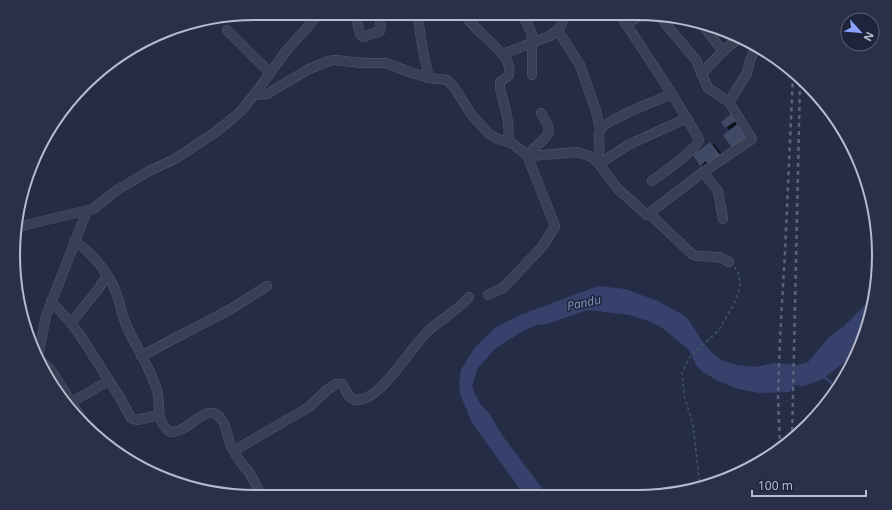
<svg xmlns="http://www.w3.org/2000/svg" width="892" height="510" viewBox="0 0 892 510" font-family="'Noto Sans',sans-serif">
	<defs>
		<filter id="shadow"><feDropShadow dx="4" dy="2" stdDeviation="0" flood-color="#0009"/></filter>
	</defs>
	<rect width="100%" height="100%" fill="#252c46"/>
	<polygon fill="#36416c" points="598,286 625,289 658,301 680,313 688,319 704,344 713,354 722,360 737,365 755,367 774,363 797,365 808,362 830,336 843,327 874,296 874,302 855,348 844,363 821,380 804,386 795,385 790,392 759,393 738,389 718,381 703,372 696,365 689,350 661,327 648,321 629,315 588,310 547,324 537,325 523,331 496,348 485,360 478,368 472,386 475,394 481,405 489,413 502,435 548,496 525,496 472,423 460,394 459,383 461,370 475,347 496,327 520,315"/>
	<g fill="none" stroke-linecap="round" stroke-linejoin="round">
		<polyline stroke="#36416c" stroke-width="2.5" points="824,377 829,381 838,390"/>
	</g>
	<g fill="#414966" filter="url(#shadow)">
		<polygon points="732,113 737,120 725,128 721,122"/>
		<polygon points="739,123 748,136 732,148 723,135"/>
		<polygon points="710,142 721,156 709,165 706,161 700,166 693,155"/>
	</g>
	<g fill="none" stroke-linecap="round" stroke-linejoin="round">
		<defs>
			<g id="minor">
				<polyline points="355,13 360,34 363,37 380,31 381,25 377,13"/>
				<polyline points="416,13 418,19 423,51 429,78"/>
				<path d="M463,13C468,20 474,26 480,32C489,42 513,58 509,74C508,78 503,79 500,82V88C504,106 511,123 508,142"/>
				<polyline points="522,13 532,34 532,75"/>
				<path d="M619,13L672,94L699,139C698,149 661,174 652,181"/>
				<polyline points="701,23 723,51"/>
				<polyline points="625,24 644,14"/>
				<polyline points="227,30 270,73"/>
				<polyline points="558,31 580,65 596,111 600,129"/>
				<polyline points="503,54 550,36 560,28 566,13"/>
				<polyline points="701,74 723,51 739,38"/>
				<polyline points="254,95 267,94 309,69 329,61 335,60 362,63 386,63 412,73 429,78 447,80 454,87 471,114 488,133 498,139 513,144 527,155 531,156 577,152 592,157 599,164 618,189 647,215 652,216 692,254 697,256 719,257 729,262"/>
				<polyline points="729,102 747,73 750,60 757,46"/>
				<path d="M595,159C605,146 595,139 600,130C605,120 660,99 672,94"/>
				<polyline points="599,164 628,145 687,118"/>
				<polyline points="703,172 718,191 723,219"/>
				<polyline points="647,215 703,172 752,139 729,102 708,88 696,60 658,15"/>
				<polyline points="17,227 93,209 117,190 129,183 151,170 175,159 217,131 233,118 241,111 254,95 287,50 320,13"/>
				<path d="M74,241C91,251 111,276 117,295C121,306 122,317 127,327C137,348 150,368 157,390C162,407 153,418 170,432C191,434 210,392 225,426C227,433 229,440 231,447L235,450L309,407L328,389L336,384H342C346,389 349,402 358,400C382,398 410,349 427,332C440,319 458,311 469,297"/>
				<polyline points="488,295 503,288 542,247 555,226 527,155 545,138 549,132 548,126 541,113"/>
				<polyline points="51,301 71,323 80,335 119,396 131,418 137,420 159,415"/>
				<polyline points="71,323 99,288 107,275"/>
				<polyline points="38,356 46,316 87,211"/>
				<polyline points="141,356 231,309 267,286"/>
				<polyline points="40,360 50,369 83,421"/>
				<polyline points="72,402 108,381"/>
				<polyline points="233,450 239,460 249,472 262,496"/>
			</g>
		</defs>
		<use href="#minor" stroke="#555a6f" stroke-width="10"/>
		<polyline stroke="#425860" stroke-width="1.5" stroke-dasharray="3 3" stroke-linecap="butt" points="700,487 693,425 684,395 682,373 689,358 719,330 735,302 740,287 739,274 735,267"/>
		<use href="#minor" stroke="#3a3f55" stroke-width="9"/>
		<g stroke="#5b627c" stroke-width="2.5" stroke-dasharray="4 4" stroke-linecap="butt">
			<polyline points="792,439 800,82"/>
			<polyline points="780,447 778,396 780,339 785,252 793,75"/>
		</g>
	</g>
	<g text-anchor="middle" stroke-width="3" stroke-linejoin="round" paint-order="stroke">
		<g font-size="12" font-style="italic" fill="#8490bc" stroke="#1e243b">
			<text transform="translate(584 303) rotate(-12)" y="4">Pandu</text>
		</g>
	</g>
	<path d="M0 0H892V510H0ZM255 20H637A235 235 0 0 1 872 255V255A235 235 0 0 1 637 490H255A235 235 0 0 1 20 255V255A235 235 0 0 1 255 20Z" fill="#2a3047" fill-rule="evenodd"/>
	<path fill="none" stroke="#b7bbce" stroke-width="2" d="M255 20H637A235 235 0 0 1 872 255V255A235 235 0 0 1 637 490H255A235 235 0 0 1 20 255V255A235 235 0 0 1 255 20Z"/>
	<g transform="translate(860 32) rotate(117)"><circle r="19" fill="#1e243b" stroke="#5b6076"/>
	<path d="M0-3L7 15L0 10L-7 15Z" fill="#8ca0ff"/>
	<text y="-6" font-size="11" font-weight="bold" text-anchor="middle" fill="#b7bbce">N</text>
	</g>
	<path d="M752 490v6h114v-6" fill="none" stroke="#b7bbce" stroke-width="2"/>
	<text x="758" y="490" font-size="12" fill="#b7bbce" stroke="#1e243b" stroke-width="3" paint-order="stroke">100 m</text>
</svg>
